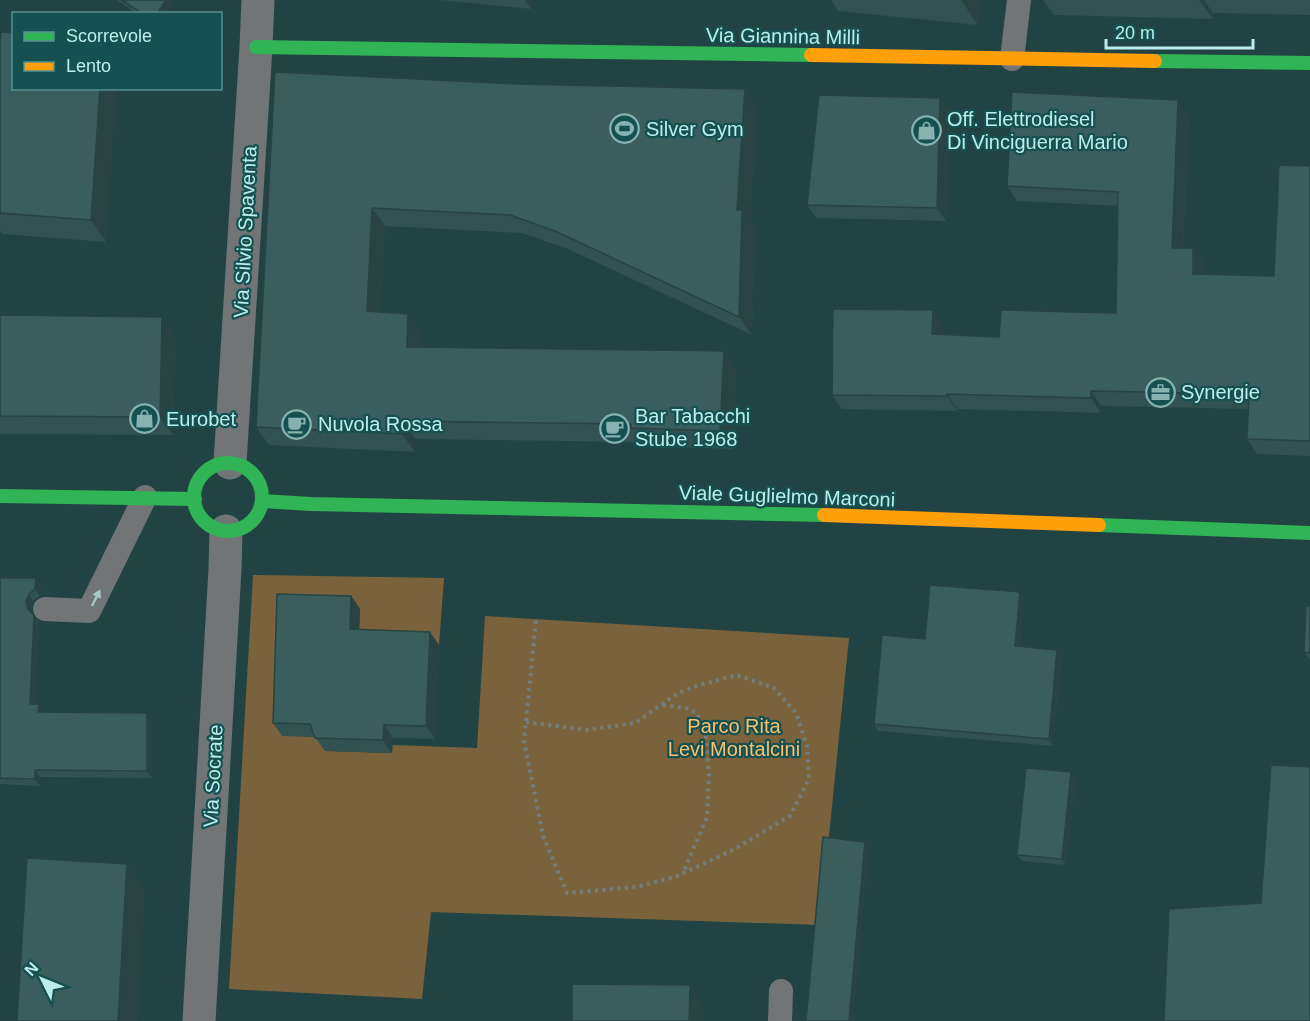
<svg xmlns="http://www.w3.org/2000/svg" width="1310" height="1021" viewBox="0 0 1310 1021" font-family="Arial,sans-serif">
	<rect width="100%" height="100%" fill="#224343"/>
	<polygon fill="#7a633c" points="253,575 444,578 439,645 359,642 282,735 320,737 325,751 391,753 392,745 477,748 485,616 849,638 820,925 431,912 422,999 229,989"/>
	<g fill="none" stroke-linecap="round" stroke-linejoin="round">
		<g stroke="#747d7e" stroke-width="4" stroke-dasharray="3 4.5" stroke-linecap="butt">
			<polyline points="663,705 686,708 697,713 706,735 709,775 707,817 683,873"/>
			<polyline points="526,722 587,730 635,723 678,693 696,686 737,675 774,688 796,713 807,746 809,779 790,816 733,850 675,877 636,887 567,893 543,836 524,741 536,620"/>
		</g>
		<g stroke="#717576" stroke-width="24">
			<polyline points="1012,59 1019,0"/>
			<polyline points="45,609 89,611 145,497"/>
			<polyline points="780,1021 781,991"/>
		</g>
		<g stroke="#717576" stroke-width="33">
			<polyline points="230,463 256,47 258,0"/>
			<polyline points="199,1021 225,569 226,531"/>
		</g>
		<g stroke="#30b455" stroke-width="14">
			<polyline points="256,47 811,55"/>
			<polyline points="1155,61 1310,63"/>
			<circle cx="228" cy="497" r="34"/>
			<polyline points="0,496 195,499"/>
			<polyline points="262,501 311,504 824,515"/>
			<polyline points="1099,525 1310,533"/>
		</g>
		<g stroke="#ff9f0a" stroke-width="14">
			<polyline points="811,55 1155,61"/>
			<polyline points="824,515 1099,525"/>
		</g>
	</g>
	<g fill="#325151">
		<polygon points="117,0 175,0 166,14 137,14"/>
		<polygon points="440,0 532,0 531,9"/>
		<polygon points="831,0 981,0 978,25 838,11"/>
		<polygon points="1043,0 1310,0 1310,15 1213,13 1213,19 1054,15"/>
		<polygon points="0,43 106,242 2,234 0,230"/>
		<polygon points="275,72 758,107 750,221 755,228 752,335 568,249 522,233 385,226 380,312 421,332 420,347 736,369 733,449 644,446 641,442 415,439 415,452 269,445 256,427"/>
		<polygon points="940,98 949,111 946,221 816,218 807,205"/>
		<polygon points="1189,115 1183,248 1193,248 1204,263 1204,274 1274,276 1310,166 1310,456 1257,454 1247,439 1248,409 1101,406 1101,413 958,409 958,411 842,409 832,395 943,324 943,334 999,337 1116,313 1118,206 1017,201 1007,186"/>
		<polygon points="0,315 175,335 173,435 0,434"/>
		<polygon points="0,578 41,585 40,596 33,601 31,609 32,613 39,622 35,704 44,712 152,720 152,778 40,777 40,786 0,784"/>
		<polygon points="351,596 360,609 359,629 439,645 435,739 393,738 392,753 325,751 315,737 282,736 273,723"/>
		<polygon points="1025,599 1020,646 1062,656 1053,746 878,731 874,724 925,639"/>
		<polygon points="1310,606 1310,661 1304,652"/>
		<polygon points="1076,779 1066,865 1022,861 1017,855"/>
	</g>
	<g fill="#294242">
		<polygon points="166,0 175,0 166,14 157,14"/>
		<polygon points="525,0 532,0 531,9"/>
		<polygon points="961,0 981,0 978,25"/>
		<polygon points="1199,0 1204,0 1213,13 1213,19"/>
		<polygon points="100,88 117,88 106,242 91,220"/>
		<polygon points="745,89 758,107 750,221 755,228 752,335 739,317 737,210"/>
		<polygon points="940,98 949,111 946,221 937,208"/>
		<polygon points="1178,100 1189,115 1182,263 1172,248"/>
		<polygon points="372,208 385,226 379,329 367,311"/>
		<polygon points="1193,248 1204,263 1203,289 1193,274"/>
		<polygon points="933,310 943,324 942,349 932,334"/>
		<polygon points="408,314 421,332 419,365 407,347"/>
		<polygon points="162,317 175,335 173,435 160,417"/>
		<polygon points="724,351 736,369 733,449 720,431"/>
		<polygon points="1091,391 1101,406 1101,413 1091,398"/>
		<polygon points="947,394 958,409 958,411 947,396"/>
		<polygon points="403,421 415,439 415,452 402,434"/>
		<polygon points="36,578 41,585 40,596 35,589"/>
		<polygon points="1020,592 1025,599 1020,653 1015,646"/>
		<polygon points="29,594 33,601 31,609 33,616 28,609 26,602"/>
		<polygon points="351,596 360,609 359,642 350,629"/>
		<polygon points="34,615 39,622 35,711 30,704"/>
		<polygon points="430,632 439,645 435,739 426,726"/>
		<polygon points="1057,650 1062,656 1053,746 1049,739"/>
		<polygon points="39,704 44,711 43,719 38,712"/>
		<polygon points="147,713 152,720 152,778 147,771"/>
		<polygon points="384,725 393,738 392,753 383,740"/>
		<polygon points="35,770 40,777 40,786 35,779"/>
		<polygon points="1071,772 1076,779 1066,865 1062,859"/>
		<polygon points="865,842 869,848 854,1021 849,1021"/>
		<polygon points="127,864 145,890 138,1021 118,1021"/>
		<polygon points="690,985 703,1004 703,1021 689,1021"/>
	</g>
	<g fill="#3a5e5e" stroke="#294242" stroke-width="1.5">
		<polygon points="122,0 166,0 157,14 143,14"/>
		<polygon points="1,32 14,33 14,88 100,88 91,220 0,213 0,43"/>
		<polygon points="275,72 517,84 745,89 737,210 742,210 739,317 555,231 510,215 372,208 367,311 408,314 407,347 724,351 720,431 631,428 631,424 403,421 402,434 256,427"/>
		<polygon points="1012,92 1178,100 1172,248 1193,248 1193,274 1274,276 1279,165 1310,166 1310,441 1247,439 1249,394 1091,391 1091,398 947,394 947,396 832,395 833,309 933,310 932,334 999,337 1001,310 1116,313 1118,192 1007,186"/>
		<polygon points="819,95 940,98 937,208 807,205"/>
		<polygon points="0,315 162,317 160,417 0,416"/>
		<polygon points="0,578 36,578 35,589 29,594 26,602 28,609 34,615 30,704 39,704 38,712 147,713 147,771 35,770 35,779 0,778"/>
		<polygon points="930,585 1020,592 1015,646 1057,650 1049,739 874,724 882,635 925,639"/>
		<polygon points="277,594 351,596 350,629 430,632 426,726 384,725 383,740 315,738 310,724 273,723"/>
		<polygon points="1306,606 1310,606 1310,653 1304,652"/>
		<polygon points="1271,765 1310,767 1310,1021 1164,1021 1169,909 1261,903"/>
		<polygon points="1026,768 1071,772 1062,859 1017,855"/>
		<polygon points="823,837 865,842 849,1021 806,1021"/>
		<polygon points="27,858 127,864 118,1021 17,1021"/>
		<polygon points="572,984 690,985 689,1021 572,1021"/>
	</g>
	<defs><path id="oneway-solid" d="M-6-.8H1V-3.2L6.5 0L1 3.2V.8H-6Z" transform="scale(1.5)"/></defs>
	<use fill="#a6c9c8" href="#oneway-solid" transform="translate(96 598) rotate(-63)"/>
	<defs>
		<symbol id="stadium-ring" viewBox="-11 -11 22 22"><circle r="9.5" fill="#145150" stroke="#86b2b0" stroke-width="1.5"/><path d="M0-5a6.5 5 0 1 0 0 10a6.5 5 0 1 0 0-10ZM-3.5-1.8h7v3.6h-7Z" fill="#86b2b0"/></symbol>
		<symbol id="shop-ring" viewBox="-11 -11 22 22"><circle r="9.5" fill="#145150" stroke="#86b2b0" stroke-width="1.5"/><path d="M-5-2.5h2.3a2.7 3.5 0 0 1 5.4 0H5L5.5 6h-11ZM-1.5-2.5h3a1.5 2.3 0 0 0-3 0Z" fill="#86b2b0"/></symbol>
		<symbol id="office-ring" viewBox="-11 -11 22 22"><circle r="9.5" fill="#145150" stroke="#86b2b0" stroke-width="1.5"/><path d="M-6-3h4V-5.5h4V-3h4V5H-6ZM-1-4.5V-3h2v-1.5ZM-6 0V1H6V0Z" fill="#86b2b0"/></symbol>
		<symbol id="cafe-ring" viewBox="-11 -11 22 22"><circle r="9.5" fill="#145150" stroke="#86b2b0" stroke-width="1.5"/><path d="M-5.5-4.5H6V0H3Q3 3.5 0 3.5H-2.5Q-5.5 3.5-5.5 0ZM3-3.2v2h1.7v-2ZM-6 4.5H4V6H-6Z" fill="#86b2b0"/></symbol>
	</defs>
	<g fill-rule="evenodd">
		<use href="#stadium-ring" x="608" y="112" width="33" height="33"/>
		<use href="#shop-ring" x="910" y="114" width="33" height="33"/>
		<use href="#office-ring" x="1144" y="376" width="33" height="33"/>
		<use href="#shop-ring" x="128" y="402" width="33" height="33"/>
		<use href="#cafe-ring" x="280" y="408" width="33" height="33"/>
		<use href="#cafe-ring" x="598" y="412" width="33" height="33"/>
	</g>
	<g text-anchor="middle" stroke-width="4.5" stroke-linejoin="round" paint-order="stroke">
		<g font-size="20" fill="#bcedeb" stroke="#145150">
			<text transform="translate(783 36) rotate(1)" y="7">Via Giannina Milli</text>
			<text transform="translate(245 232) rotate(-87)" y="7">Via Silvio Spaventa</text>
			<text transform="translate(787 496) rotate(2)" y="7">Viale Guglielmo Marconi</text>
			<text transform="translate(213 776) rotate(-87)" y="7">Via Socrate</text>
		</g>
		<g font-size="20" fill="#bcedeb" stroke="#145150" text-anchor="start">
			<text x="947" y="126">Off. Elettrodiesel<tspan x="947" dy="23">Di Vinciguerra Mario</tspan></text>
			<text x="646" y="136">Silver Gym</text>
			<text x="1181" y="399">Synergie</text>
			<text x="635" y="423">Bar Tabacchi<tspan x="635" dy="23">Stube 1968</tspan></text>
			<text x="166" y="426">Eurobet</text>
			<text x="318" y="431">Nuvola Rossa</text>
		</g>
		<g font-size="20" fill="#f9c070" stroke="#145150">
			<text x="734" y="733">Parco Rita<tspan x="734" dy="23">Levi Montalcini</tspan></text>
		</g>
	</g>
	<rect x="12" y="12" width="210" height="78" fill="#145150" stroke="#578f8e" stroke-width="1.5"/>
	<rect x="24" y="32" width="30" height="9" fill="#30b455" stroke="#578f8e" stroke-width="1.5"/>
	<text x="66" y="42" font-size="18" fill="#bcedeb">Scorrevole</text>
	<rect x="24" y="62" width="30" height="9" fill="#ff9f0a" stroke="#578f8e" stroke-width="1.5"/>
	<text x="66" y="72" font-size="18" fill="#bcedeb">Lento</text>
	<g transform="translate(42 979) rotate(313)" stroke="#145150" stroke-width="4.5" paint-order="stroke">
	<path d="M0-4.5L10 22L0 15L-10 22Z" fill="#bcedeb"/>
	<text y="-9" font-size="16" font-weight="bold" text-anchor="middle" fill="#bcedeb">N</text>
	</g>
	<path d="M1106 39v9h147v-9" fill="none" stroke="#bcedeb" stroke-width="3"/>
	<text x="1115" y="39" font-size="18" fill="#bcedeb" stroke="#145150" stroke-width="4.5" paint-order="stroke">20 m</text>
</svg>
